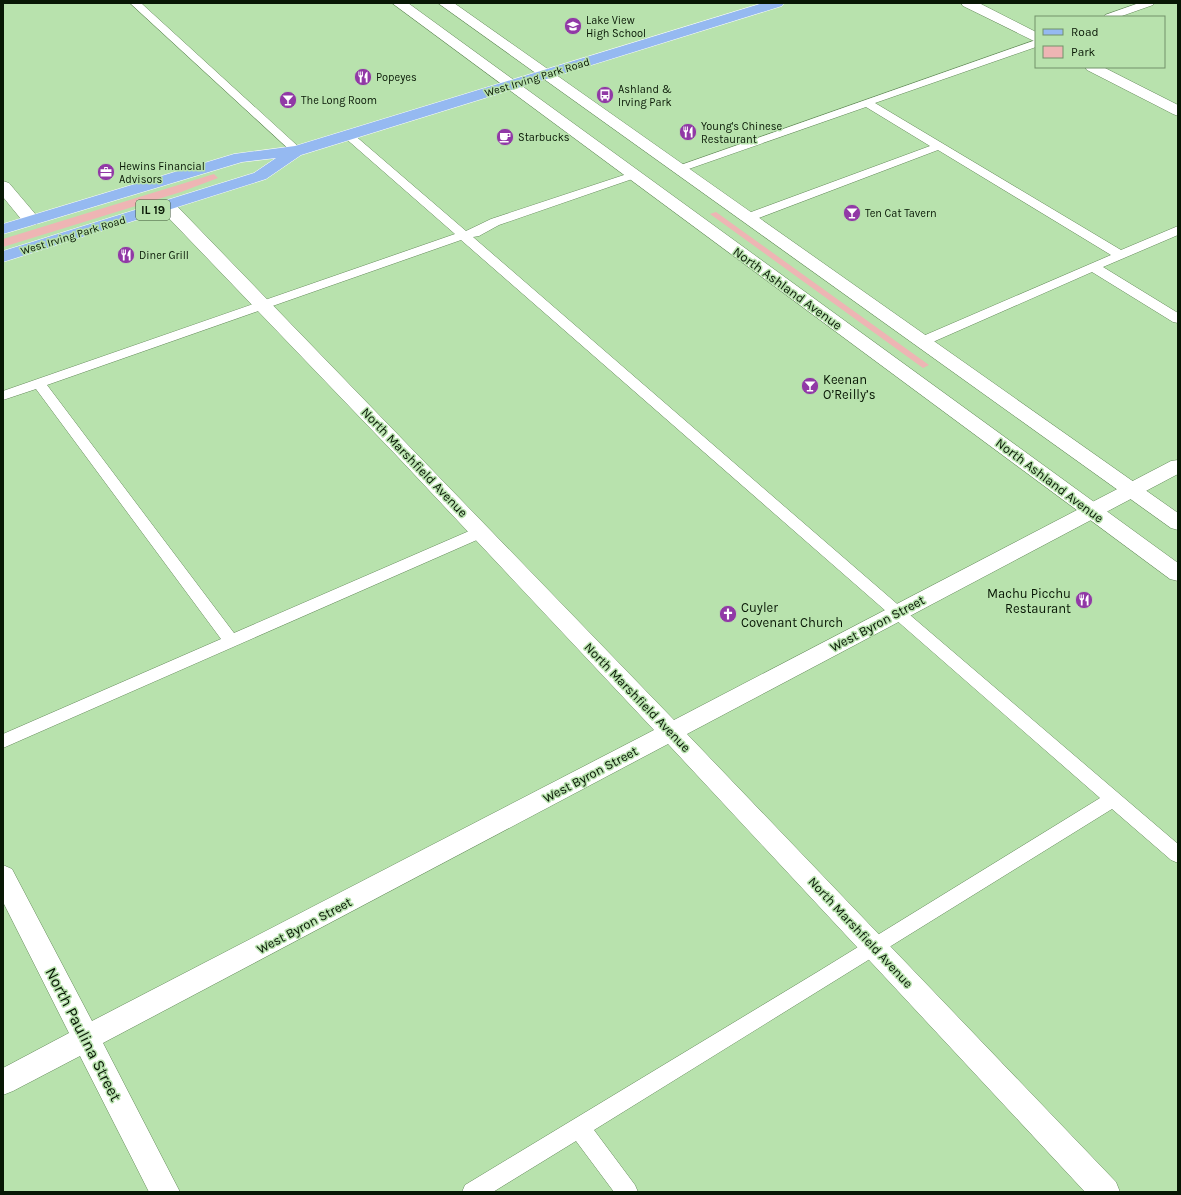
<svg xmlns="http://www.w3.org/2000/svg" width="1181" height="1195" viewBox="0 0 1181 1195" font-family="Karla,sans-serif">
	<rect width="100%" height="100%" fill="#b8e2ad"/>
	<g fill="#eeb5b4">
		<polygon points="214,174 218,178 181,192 3,247 3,239"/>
		<polygon points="716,212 929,365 923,368 710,214"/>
	</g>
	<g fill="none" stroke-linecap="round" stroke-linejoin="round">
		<defs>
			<g id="service">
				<polygon points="130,3 141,3 301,149 303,151 301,153 293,153"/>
				<polygon points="1139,3 1154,3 1153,5 1119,17 1104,17 1105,15"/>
				<polygon points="1036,40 1036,47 875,103 1121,250 1178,226 1178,235 1103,267 1178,313 1178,323 1173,322 1092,272 926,345 916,345 914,342 916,339 1111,255 938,150 751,221 743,221 741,218 743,215 930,146 866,107 683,171 675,171 673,169 675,167"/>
				<polygon points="348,132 352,133 466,231 491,219 630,173 638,173 640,175 638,177 499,225 479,236 473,237 903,609 1178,844 1178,863 1171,860 1112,809 594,1130 635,1185 638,1192 614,1192 576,1141 493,1192 462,1192 465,1185 819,971 1100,798 461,240 47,385 234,633 476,528 481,527 486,528 489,532 486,536 3,748 3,734 221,639 36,389 3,400 3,391 455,234 344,137 342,135 344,133"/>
			</g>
			<g id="minor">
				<polygon points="961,3 979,3 1036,32 1036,42 963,6"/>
				<polygon points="1085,67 1103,67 1178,105 1178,116 1173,114 1087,70"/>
				<polygon points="3,181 9,183 37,216 39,220 37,224 31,225 25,224 3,197"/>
				<polygon points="167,201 173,202 674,720 1171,461 1178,460 1178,474 687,734 1116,1182 1120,1192 1085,1192 668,744 103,1043 180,1192 149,1192 80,1056 13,1091 3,1095 3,1068 69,1033 3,902 3,865 12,869 92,1021 654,730 396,455 161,210 159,206 161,202"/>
			</g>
			<g id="secondary">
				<polygon points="392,3 408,3 1178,563 1178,581 1170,579"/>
				<polygon points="438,3 454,3 1178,513 1178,530 1171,528"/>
			</g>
			<polygon id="primary" points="763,3 784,3 782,6 301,155 266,179 3,262 3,251 254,173 276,158 242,162 3,234 3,224 234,154 295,146"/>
		</defs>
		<use href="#service" stroke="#648a5a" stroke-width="1"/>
		<use href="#minor" stroke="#648a5a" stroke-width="1"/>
		<use href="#secondary" stroke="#648a5a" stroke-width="1"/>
		<use href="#primary" stroke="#fff" stroke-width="1"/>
		<use href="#service" fill="#fff" fill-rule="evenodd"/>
		<use href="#minor" fill="#fff" fill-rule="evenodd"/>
		<use href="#secondary" fill="#fff" fill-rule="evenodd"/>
		<use href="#primary" fill="#95b9f1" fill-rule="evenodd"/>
	</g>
	<defs>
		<symbol id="school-disc" viewBox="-11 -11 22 22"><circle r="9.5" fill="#9139a6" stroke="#b8e2ad"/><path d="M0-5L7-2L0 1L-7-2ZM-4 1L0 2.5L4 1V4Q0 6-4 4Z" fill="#fff"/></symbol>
		<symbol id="restaurant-disc" viewBox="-11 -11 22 22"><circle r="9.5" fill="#9139a6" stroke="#b8e2ad"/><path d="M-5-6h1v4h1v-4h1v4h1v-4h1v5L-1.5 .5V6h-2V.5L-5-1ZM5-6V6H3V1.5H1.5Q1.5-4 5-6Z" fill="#fff"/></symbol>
		<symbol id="bus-disc" viewBox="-11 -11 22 22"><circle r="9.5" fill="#9139a6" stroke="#b8e2ad"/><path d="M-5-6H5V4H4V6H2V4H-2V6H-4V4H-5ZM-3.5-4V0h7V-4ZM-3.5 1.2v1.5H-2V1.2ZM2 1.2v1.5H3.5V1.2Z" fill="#fff"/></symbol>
		<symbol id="bar-disc" viewBox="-11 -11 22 22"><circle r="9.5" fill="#9139a6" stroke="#b8e2ad"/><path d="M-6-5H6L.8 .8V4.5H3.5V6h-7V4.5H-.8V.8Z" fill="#fff"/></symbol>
		<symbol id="cafe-disc" viewBox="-11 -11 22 22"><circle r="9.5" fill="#9139a6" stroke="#b8e2ad"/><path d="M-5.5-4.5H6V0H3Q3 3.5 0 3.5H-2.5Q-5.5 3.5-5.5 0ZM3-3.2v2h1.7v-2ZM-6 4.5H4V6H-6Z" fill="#fff"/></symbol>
		<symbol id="office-disc" viewBox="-11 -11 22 22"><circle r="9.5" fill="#9139a6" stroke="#b8e2ad"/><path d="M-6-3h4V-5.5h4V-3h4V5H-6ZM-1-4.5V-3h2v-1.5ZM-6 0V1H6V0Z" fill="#fff"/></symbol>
		<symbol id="church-disc" viewBox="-11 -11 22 22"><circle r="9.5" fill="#9139a6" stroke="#b8e2ad"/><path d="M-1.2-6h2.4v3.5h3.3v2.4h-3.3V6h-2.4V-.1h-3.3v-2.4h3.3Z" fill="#fff"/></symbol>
	</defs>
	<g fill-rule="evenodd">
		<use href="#school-disc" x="563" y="16" width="20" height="20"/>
		<use href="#restaurant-disc" x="353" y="67" width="20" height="20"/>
		<use href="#bus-disc" x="595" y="85" width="20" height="20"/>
		<use href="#bar-disc" x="278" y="90" width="20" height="20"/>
		<use href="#restaurant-disc" x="678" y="122" width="20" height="20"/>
		<use href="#cafe-disc" x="495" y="127" width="20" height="20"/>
		<use href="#office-disc" x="96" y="162" width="20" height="20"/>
		<use href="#bar-disc" x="842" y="203" width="20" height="20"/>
		<use href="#restaurant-disc" x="116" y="245" width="20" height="20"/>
		<use href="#bar-disc" x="800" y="376" width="20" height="20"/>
		<use href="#restaurant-disc" x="1074" y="590" width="20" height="20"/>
		<use href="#church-disc" x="718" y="604" width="20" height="20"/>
	</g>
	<g text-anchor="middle" stroke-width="3" stroke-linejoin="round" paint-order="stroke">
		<g font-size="11" fill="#081705" stroke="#b8e2ad" text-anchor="start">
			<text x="586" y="24">Lake View<tspan x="586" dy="13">High School</tspan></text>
			<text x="376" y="81">Popeyes</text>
			<text x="618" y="93">Ashland &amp;<tspan x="618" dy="13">Irving Park</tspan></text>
			<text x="301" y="104">The Long Room</text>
			<text x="701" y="130">Young's Chinese<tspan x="701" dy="13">Restaurant</tspan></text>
			<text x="518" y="141">Starbucks</text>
			<text x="119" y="170">Hewins Financial<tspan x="119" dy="13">Advisors</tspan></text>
			<text x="865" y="217">Ten Cat Tavern</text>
			<text x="139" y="259">Diner Grill</text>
		</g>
		<g font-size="11" fill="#081705" stroke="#b8e2ad">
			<text transform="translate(537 77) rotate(-17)" y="4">West Irving Park Road</text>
			<text transform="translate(73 235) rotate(-17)" y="4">West Irving Park Road</text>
		</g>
		<rect fill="#b8e2ad" stroke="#3d5437" stroke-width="1" x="136" y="200" width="34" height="20" rx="3"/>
		<g font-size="12" font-weight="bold" fill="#081705">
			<text x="153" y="214">IL 19</text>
		</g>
		<g font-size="13" fill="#081705" stroke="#b8e2ad">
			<text transform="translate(788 288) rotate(36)" y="5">North Ashland Avenue</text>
			<text transform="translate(415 462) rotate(46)" y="5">North Marshfield Avenue</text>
			<text transform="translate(1050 480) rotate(37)" y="5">North Ashland Avenue</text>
			<text transform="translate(877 623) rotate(-28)" y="5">West Byron Street</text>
			<text transform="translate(638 697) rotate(46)" y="5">North Marshfield Avenue</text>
			<text transform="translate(590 774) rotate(-28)" y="5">West Byron Street</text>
			<text transform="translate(304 925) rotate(-28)" y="5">West Byron Street</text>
			<text transform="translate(861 932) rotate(47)" y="5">North Marshfield Avenue</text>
		</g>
		<g font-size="13" fill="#081705" stroke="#b8e2ad" text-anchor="start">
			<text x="823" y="384">Keenan<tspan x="823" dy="15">O’Reilly’s</tspan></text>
			<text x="1071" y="598" text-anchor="end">Machu Picchu<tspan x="1071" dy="15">Restaurant</tspan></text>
			<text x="741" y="612">Cuyler<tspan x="741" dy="15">Covenant Church</tspan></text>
		</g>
		<g font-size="16" fill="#081705" stroke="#b8e2ad">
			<text transform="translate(84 1034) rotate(63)" y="6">North Paulina Street</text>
		</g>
	</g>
	<rect width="1181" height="1195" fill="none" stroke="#081705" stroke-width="8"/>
	<rect x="1035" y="16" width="130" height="52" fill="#b8e2ad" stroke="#72916a"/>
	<rect x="1043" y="29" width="20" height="6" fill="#95b9f1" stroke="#72916a"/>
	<text x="1071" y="36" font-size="12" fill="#081705">Road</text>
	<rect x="1043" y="46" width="20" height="12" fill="#eeb5b4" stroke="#72916a"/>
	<text x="1071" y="56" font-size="12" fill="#081705">Park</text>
</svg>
